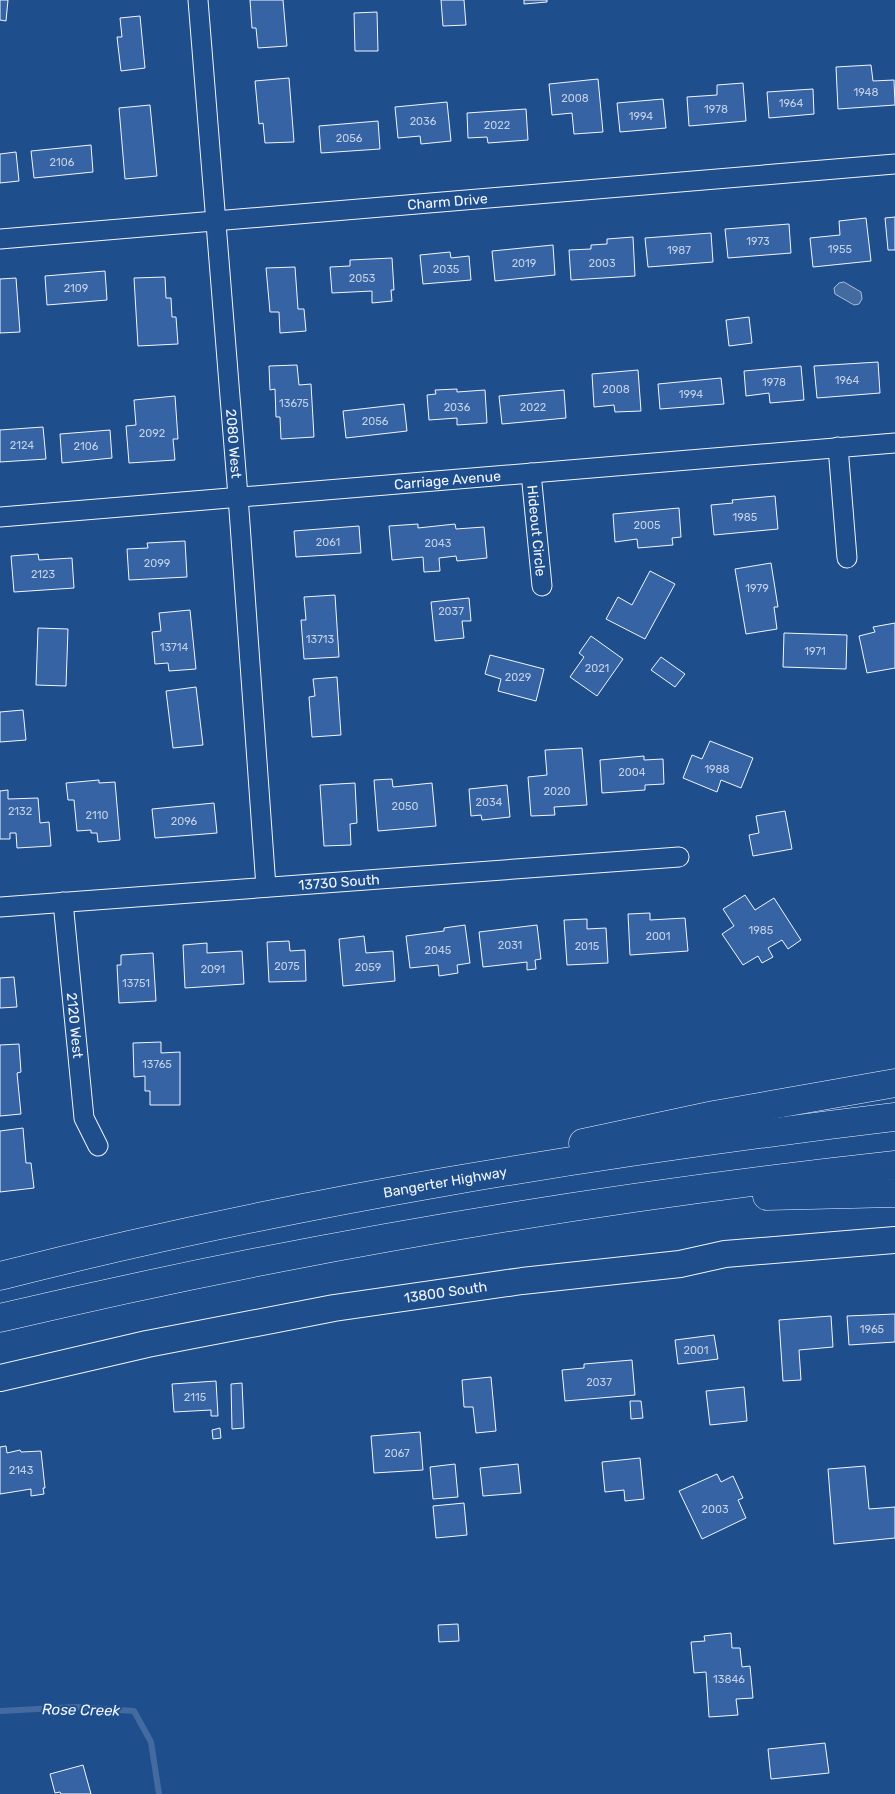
<svg xmlns="http://www.w3.org/2000/svg" width="895" height="1794" viewBox="0 0 895 1794" font-family="Rubik,sans-serif">
	<rect width="100%" height="100%" fill="#1f4e8c"/>
	<polygon fill="#446ba0" stroke="#a8bbd7" points="844,282 861,292 862,299 859,304 854,305 835,294 834,288 839,283"/>
	<g fill="none" stroke-linecap="round" stroke-linejoin="round">
		<polyline stroke="#446ba0" stroke-width="6" points="0,1711 75,1707 134,1711 151,1742 159,1794"/>
	</g>
	<g fill="#3563a3" stroke="#f2f6ff">
		<polygon points="0,0 8,0 6,21 0,20"/>
		<polygon points="250,0 283,0 287,46 258,48 256,28 252,28"/>
		<polygon points="441,0 464,0 466,25 443,26"/>
		<polygon points="524,0 547,0 547,2 524,4"/>
		<polygon points="377,12 378,51 355,51 354,13"/>
		<polygon points="140,16 145,68 121,71 117,37 122,37 120,18"/>
		<polygon points="871,65 873,81 894,80 895,105 838,109 836,67"/>
		<polygon points="289,78 294,142 265,143 263,123 259,124 255,81"/>
		<polygon points="598,79 603,132 574,134 572,113 552,115 549,84"/>
		<polygon points="743,83 746,121 689,126 687,97 717,95 717,85"/>
		<polygon points="813,89 814,114 769,118 767,92"/>
		<polygon points="663,99 666,128 620,132 617,103"/>
		<polygon points="447,102 451,141 421,144 420,136 398,138 395,107"/>
		<polygon points="150,105 157,176 125,179 119,108"/>
		<polygon points="526,109 528,140 488,143 487,137 468,138 467,113"/>
		<polygon points="378,121 380,149 321,153 319,126"/>
		<polygon points="91,145 93,172 34,178 31,151"/>
		<polygon points="16,152 19,181 0,183 0,154"/>
		<polygon points="895,217 895,250 888,250 885,218"/>
		<polygon points="866,218 871,261 813,267 810,238 840,235 839,221"/>
		<polygon points="789,224 791,253 728,258 725,229"/>
		<polygon points="711,233 713,262 648,267 645,238"/>
		<polygon points="633,237 635,276 571,280 569,250 591,249 591,245 607,244 607,239"/>
		<polygon points="553,245 555,275 495,281 492,251"/>
		<polygon points="450,252 451,258 469,256 471,280 423,284 420,255"/>
		<polygon points="392,258 394,290 391,290 392,301 372,303 372,291 332,293 330,267 350,266 350,260"/>
		<polygon points="295,267 298,309 304,309 306,331 280,333 279,312 270,312 266,268"/>
		<polygon points="105,271 107,300 47,305 45,276"/>
		<polygon points="165,277 166,298 171,298 172,317 176,317 178,344 138,346 134,278"/>
		<polygon points="16,278 20,332 0,333 0,279"/>
		<polygon points="749,317 752,343 729,346 726,320"/>
		<polygon points="878,362 880,393 817,398 814,366"/>
		<polygon points="297,365 299,385 311,384 314,437 281,439 280,417 276,417 275,389 270,390 269,366"/>
		<polygon points="801,366 804,400 770,403 769,393 746,396 744,371"/>
		<polygon points="638,370 641,411 615,412 614,405 594,407 592,374"/>
		<polygon points="721,378 724,404 660,409 658,384"/>
		<polygon points="457,389 457,392 485,390 487,423 457,425 457,418 429,420 427,395 436,394 435,390"/>
		<polygon points="564,390 566,418 502,424 499,396"/>
		<polygon points="175,396 178,439 173,439 175,460 129,463 126,426 136,425 134,400"/>
		<polygon points="404,404 407,431 346,438 343,411"/>
		<polygon points="43,427 46,459 0,462 0,430"/>
		<polygon points="110,430 112,458 62,463 60,434"/>
		<polygon points="775,496 778,529 714,535 711,505 733,503 732,500"/>
		<polygon points="679,508 681,537 672,538 673,545 638,548 637,539 615,542 613,514"/>
		<polygon points="418,524 418,528 455,524 456,529 484,527 487,558 457,561 456,556 439,558 440,571 424,572 423,557 392,560 389,526"/>
		<polygon points="359,526 361,553 296,557 294,531"/>
		<polygon points="185,541 187,577 129,580 127,549 148,548 147,543"/>
		<polygon points="38,554 39,560 72,558 74,588 14,592 11,556"/>
		<polygon points="771,563 778,607 774,607 777,629 746,634 735,569"/>
		<polygon points="650,571 675,584 645,639 606,619 618,597 632,605"/>
		<polygon points="335,595 339,657 304,659 301,620 306,620 304,597"/>
		<polygon points="469,598 471,621 462,621 464,638 435,641 431,602"/>
		<polygon points="190,610 196,669 169,671 168,663 155,664 152,632 161,631 159,613"/>
		<polygon points="895,623 895,668 867,673 859,636 875,632 873,627"/>
		<polygon points="38,628 68,629 66,686 36,685"/>
		<polygon points="784,633 847,635 846,669 783,667"/>
		<polygon points="591,636 623,659 597,696 570,677 584,657 579,653"/>
		<polygon points="490,655 544,669 536,701 498,691 501,679 485,674"/>
		<polygon points="661,657 685,674 675,687 651,670"/>
		<polygon points="337,677 341,735 312,737 309,697 315,696 313,679"/>
		<polygon points="196,687 203,745 173,748 166,691"/>
		<polygon points="23,710 26,740 0,742 0,712"/>
		<polygon points="710,741 753,758 741,788 721,780 717,792 683,778 692,755 702,759"/>
		<polygon points="582,748 587,805 554,807 555,815 531,816 528,777 547,775 545,750"/>
		<polygon points="644,756 644,760 663,759 664,784 645,785 645,790 602,793 600,760"/>
		<polygon points="392,779 393,787 432,783 436,826 378,831 374,780"/>
		<polygon points="99,780 99,783 115,782 120,840 98,842 97,833 91,833 91,830 77,831 74,800 68,800 66,783"/>
		<polygon points="355,783 357,823 350,824 351,845 324,846 320,785"/>
		<polygon points="507,785 510,817 482,820 481,815 471,816 469,789"/>
		<polygon points="8,790 8,799 38,798 40,823 49,822 51,846 17,848 16,833 10,833 10,839 0,839 0,791"/>
		<polygon points="214,803 217,833 155,838 152,809"/>
		<polygon points="785,811 792,849 753,856 749,835 759,833 756,816"/>
		<polygon points="745,895 755,910 774,898 801,940 788,949 782,940 768,948 773,957 762,963 758,956 743,965 722,934 734,926 723,909"/>
		<polygon points="650,913 650,920 685,918 688,951 630,955 628,914"/>
		<polygon points="587,919 587,929 606,928 608,963 567,965 564,920"/>
		<polygon points="465,925 470,963 457,965 458,973 439,976 438,965 410,968 406,936 444,931 444,928"/>
		<polygon points="537,925 541,959 535,960 536,969 527,970 527,962 483,967 479,932"/>
		<polygon points="364,936 366,953 393,951 395,981 343,986 339,939"/>
		<polygon points="289,941 290,951 305,950 306,981 269,982 267,942"/>
		<polygon points="207,943 207,953 242,951 244,984 185,988 183,945"/>
		<polygon points="153,953 156,1001 119,1003 117,965 121,965 121,955"/>
		<polygon points="14,977 17,1007 0,1008 0,978"/>
		<polygon points="161,1042 161,1053 180,1052 180,1105 150,1105 150,1091 145,1091 145,1076 134,1077 133,1043"/>
		<polygon points="19,1044 21,1072 17,1073 21,1114 0,1116 0,1045"/>
		<polygon points="23,1128 26,1163 31,1163 34,1188 0,1192 0,1131"/>
		<polygon points="895,1314 895,1342 849,1345 847,1316"/>
		<polygon points="831,1316 833,1347 799,1350 801,1380 783,1381 779,1320"/>
		<polygon points="714,1335 718,1359 678,1364 675,1340"/>
		<polygon points="632,1360 635,1395 565,1401 562,1370 584,1368 584,1364"/>
		<polygon points="491,1377 496,1431 476,1433 473,1407 464,1407 462,1380"/>
		<polygon points="216,1381 218,1416 211,1416 211,1410 174,1412 172,1384"/>
		<polygon points="242,1383 244,1428 232,1429 231,1384"/>
		<polygon points="744,1387 747,1421 710,1425 706,1391"/>
		<polygon points="630,1401 641,1401 643,1418 631,1419"/>
		<polygon points="220,1428 221,1438 213,1439 212,1430"/>
		<polygon points="420,1432 423,1470 374,1473 371,1436"/>
		<polygon points="6,1446 7,1453 20,1450 21,1452 41,1451 45,1488 43,1488 44,1494 31,1496 31,1489 0,1494 0,1447"/>
		<polygon points="640,1458 644,1499 625,1501 624,1490 605,1492 602,1462"/>
		<polygon points="455,1464 458,1497 433,1499 430,1467"/>
		<polygon points="518,1464 521,1493 483,1496 480,1468"/>
		<polygon points="865,1466 869,1509 895,1507 895,1538 834,1544 828,1469"/>
		<polygon points="717,1474 721,1482 733,1476 743,1498 738,1500 746,1518 702,1539 679,1491"/>
		<polygon points="464,1503 467,1535 436,1538 433,1506"/>
		<polygon points="458,1624 459,1641 439,1642 438,1625"/>
		<polygon points="731,1633 732,1648 740,1648 742,1667 750,1666 753,1698 736,1699 738,1715 709,1717 706,1672 694,1673 691,1642 705,1641 704,1636"/>
		<polygon points="825,1743 829,1773 771,1779 768,1749"/>
		<polygon points="83,1765 91,1794 61,1794 60,1792 55,1793 50,1774"/>
	</g>
	<g fill="none" stroke-linecap="round" stroke-linejoin="round">
		<defs>
			<g id="street">
				<path id="s1" d="M198,0L238,496L266,887"/>
				<path id="s2" d="M0,239L895,164"/>
				<polyline points="838,447 847,558"/>
				<path id="s3" d="M531,473L542,586"/>
				<path id="s4" d="M0,517L895,443"/>
				<path id="s5" d="M63,902L84,1118L98,1146"/>
				<path id="s6" d="M0,907L679,857"/>
			</g>
			<g id="secondary">
				<path id="s7" d="M0,1378L147,1344L334,1308L522,1281L680,1264L725,1254L895,1240"/>
			</g>
			<g id="highway">
				<polyline points="583,1143 714,1115 895,1083"/>
				<polyline points="767,1196 895,1193"/>
				<path id="s8" d="M0,1276C294,1201 594,1153 895,1117"/>
				<path d="M0,1318C295,1248 594,1198 895,1165"/>
			</g>
		</defs>
		<use href="#street" stroke="#f2f6ff" stroke-width="21"/>
		<use href="#secondary" stroke="#f2f6ff" stroke-width="28"/>
		<use href="#highway" stroke="#f2f6ff" stroke-width="29"/>
		<use href="#street" stroke="#1f4e8c" stroke-width="19"/>
		<use href="#secondary" stroke="#1f4e8c" stroke-width="26"/>
		<use href="#highway" stroke="#1f4e8c" stroke-width="28"/>
	</g>
	<g text-anchor="middle" stroke-width="4" stroke-linejoin="round" paint-order="stroke">
		<g font-size="11" fill="#c3d1e8">
			<text x="866" y="96">1948</text>
			<text x="575" y="102">2008</text>
			<text x="791" y="107">1964</text>
			<text x="716" y="113">1978</text>
			<text x="641" y="120">1994</text>
			<text x="423" y="125">2036</text>
			<text x="497" y="129">2022</text>
			<text x="349" y="142">2056</text>
			<text x="62" y="166">2106</text>
			<text x="758" y="245">1973</text>
			<text x="840" y="253">1955</text>
			<text x="679" y="254">1987</text>
			<text x="524" y="267">2019</text>
			<text x="602" y="267">2003</text>
			<text x="446" y="273">2035</text>
			<text x="362" y="282">2053</text>
			<text x="76" y="292">2109</text>
			<text x="847" y="384">1964</text>
			<text x="774" y="386">1978</text>
			<text x="616" y="393">2008</text>
			<text x="691" y="398">1994</text>
			<text x="294" y="407">13675</text>
			<text x="457" y="411">2036</text>
			<text x="533" y="411">2022</text>
			<text x="375" y="425">2056</text>
			<text x="152" y="437">2092</text>
			<text x="22" y="449">2124</text>
			<text x="86" y="450">2106</text>
			<text x="745" y="521">1985</text>
			<text x="647" y="529">2005</text>
			<text x="328" y="546">2061</text>
			<text x="438" y="547">2043</text>
			<text x="157" y="567">2099</text>
			<text x="43" y="578">2123</text>
			<text x="757" y="592">1979</text>
			<text x="451" y="615">2037</text>
			<text x="320" y="643">13713</text>
			<text x="174" y="651">13714</text>
			<text x="815" y="655">1971</text>
			<text x="597" y="672">2021</text>
			<text x="518" y="681">2029</text>
			<text x="717" y="773">1988</text>
			<text x="632" y="776">2004</text>
			<text x="557" y="795">2020</text>
			<text x="489" y="806">2034</text>
			<text x="405" y="810">2050</text>
			<text x="20" y="815">2132</text>
			<text x="97" y="819">2110</text>
			<text x="184" y="825">2096</text>
			<text x="761" y="934">1985</text>
			<text x="658" y="940">2001</text>
			<text x="510" y="949">2031</text>
			<text x="587" y="950">2015</text>
			<text x="438" y="954">2045</text>
			<text x="287" y="970">2075</text>
			<text x="368" y="971">2059</text>
			<text x="213" y="973">2091</text>
			<text x="136" y="987">13751</text>
			<text x="157" y="1068">13765</text>
			<text x="872" y="1333">1965</text>
			<text x="696" y="1354">2001</text>
			<text x="599" y="1386">2037</text>
			<text x="195" y="1401">2115</text>
			<text x="397" y="1457">2067</text>
			<text x="21" y="1474">2143</text>
			<text x="715" y="1513">2003</text>
			<text x="729" y="1683">13846</text>
		</g>
		<g font-size="14" fill="#f2f6ff" stroke="#1f4e8c">
			<text dy="5" stroke="none"><textPath href="#s2" startOffset="449">Charm Drive</textPath></text>
			<text dy="5" stroke="none"><textPath href="#s1" startOffset="445">2080 West</textPath></text>
			<text dy="5" stroke="none"><textPath href="#s4" startOffset="449">Carriage Avenue</textPath></text>
			<text dy="5" stroke="none"><textPath href="#s3" startOffset="58">Hideout Circle</textPath></text>
			<text dy="5" stroke="none"><textPath href="#s6" startOffset="340">13730 South</textPath></text>
			<text dy="5" stroke="none"><textPath href="#s5" startOffset="124">2120 West</textPath></text>
			<text dy="5" stroke="none"><textPath href="#s8" startOffset="455">Bangerter Highway</textPath></text>
			<text dy="5" stroke="none"><textPath href="#s7" startOffset="454">13800 South</textPath></text>
		</g>
		<g font-size="15" font-style="italic" fill="#f2f6ff" stroke="#1f4e8c">
			<text transform="translate(81 1710) rotate(1)" y="5">Rose Creek</text>
		</g>
	</g>
</svg>
